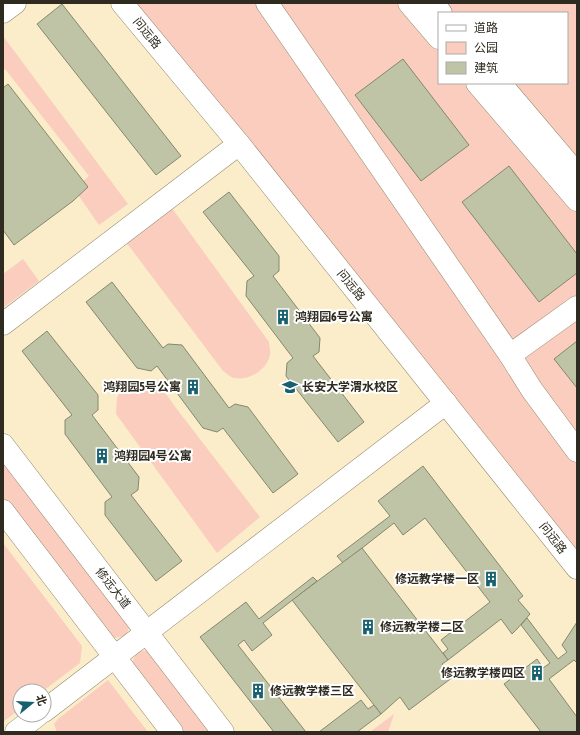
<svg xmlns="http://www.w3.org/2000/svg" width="580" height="735" viewBox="0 0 580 735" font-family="'Asap Condensed','Noto Sans SC',sans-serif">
	<rect width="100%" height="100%" fill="#fef5de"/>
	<path fill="#fbedc9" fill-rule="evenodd" d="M3,3H577V732H3ZM439,13H567V83H439ZM20,691H44V715H20Z"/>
	<g fill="#fbcdbe" fill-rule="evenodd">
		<path d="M132,3H577V555ZM439,13H567V83H439Z"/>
		<polygon points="3,36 128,204 99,225 74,189 89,176 5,69 3,70"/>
		<path d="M169,204L269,342C269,346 271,351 270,355C267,370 249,381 234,378C230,377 226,373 223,371L123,238Z"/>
		<polygon points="23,259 39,281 3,308 3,274"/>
		<polygon points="128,381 144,381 159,384 176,408 260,517 217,553 116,414 117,397"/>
		<polygon points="3,456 130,627 125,636 115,638 106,633 3,499"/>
		<polygon points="3,543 82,646 80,663 43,691 20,691 20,709 3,722"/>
		<polygon points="147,650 156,655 215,732 181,732 132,662 137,652"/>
		<polygon points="108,680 148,732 57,732 54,724 58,719"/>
		<polygon points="394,714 388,732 370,732"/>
	</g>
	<g fill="#bfc4a7" stroke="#84886d">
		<polygon points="62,4 181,156 156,175 37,24"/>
		<polygon points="403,59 469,145 421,181 355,95"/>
		<polygon points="8,84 88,187 73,201 14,245 3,230 3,88"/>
		<polygon points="509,166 577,254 577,273 539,302 462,202"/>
		<polygon points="229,192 279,256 279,271 273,276 320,338 319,352 313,356 364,422 338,442 286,376 287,363 293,358 246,296 247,281 254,276 203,212"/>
		<polygon points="112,282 163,348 168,344 182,345 229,408 235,404 248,407 298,474 273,493 223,428 217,432 203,428 157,366 151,371 137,368 86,302"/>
		<polygon points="47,331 98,395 98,410 92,415 139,477 138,490 131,495 182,561 156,581 105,515 105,502 112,497 65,434 65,420 72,415 22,351"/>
		<polygon points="577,341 577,388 554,359"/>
		<polygon points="423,466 523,596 518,600 530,614 517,629 512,634 501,619 448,660 443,653 448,649 441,640 490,602 425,518 403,535 394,523 343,563 337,556 390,516 378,501"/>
		<polygon points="362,548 448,660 442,664 453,677 409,710 400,697 381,714 292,600"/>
		<polygon points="313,577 317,581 263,623 272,635 252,651 244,640 238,645 306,732 274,732 200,637 246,602 259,619"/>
		<polygon points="527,618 558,659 567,652 562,645 577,622 577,663 574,660 549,679 577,717 577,732 541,732 504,684 537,659 543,668 550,663 521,625"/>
		<polygon points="361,700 368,709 374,705 381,714 357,732 319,732"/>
	</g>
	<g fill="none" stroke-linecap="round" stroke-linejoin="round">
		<defs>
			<g id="minor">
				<polyline points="122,3 239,144 577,568"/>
				<polyline points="267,3 510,355 532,390 577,451"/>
				<polyline points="409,3 439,38"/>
				<polyline points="433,3 441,13"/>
				<polyline points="3,12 15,3"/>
				<polyline points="477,83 577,200"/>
				<polyline points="500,83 577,174"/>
				<polyline points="3,324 239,144"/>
				<polyline points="510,355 577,307"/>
				<polyline points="3,445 223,732"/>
				<polyline points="3,511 172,732"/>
				<polyline points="44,711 446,403"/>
				<polyline points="16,732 38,715"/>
			</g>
		</defs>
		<use href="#minor" stroke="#92886e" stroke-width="23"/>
		<use href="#minor" stroke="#fff" stroke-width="22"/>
	</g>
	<defs>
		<symbol id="building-bare" viewBox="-9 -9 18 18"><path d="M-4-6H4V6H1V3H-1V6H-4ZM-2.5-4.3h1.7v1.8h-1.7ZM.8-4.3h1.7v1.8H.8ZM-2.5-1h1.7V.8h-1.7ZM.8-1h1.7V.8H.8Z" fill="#17606f" stroke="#fff" stroke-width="2.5" paint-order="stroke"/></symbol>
		<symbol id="university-bare" viewBox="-9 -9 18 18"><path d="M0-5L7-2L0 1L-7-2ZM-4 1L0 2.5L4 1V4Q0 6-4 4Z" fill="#17606f" stroke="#fff" stroke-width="2.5" paint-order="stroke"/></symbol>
	</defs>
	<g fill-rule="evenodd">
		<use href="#building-bare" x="272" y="306" width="22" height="22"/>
		<use href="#building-bare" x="182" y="376" width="22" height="22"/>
		<use href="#university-bare" x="279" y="376" width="22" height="22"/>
		<use href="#building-bare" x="91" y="445" width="22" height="22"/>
		<use href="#building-bare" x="480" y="568" width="22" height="22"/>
		<use href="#building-bare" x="357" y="616" width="22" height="22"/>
		<use href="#building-bare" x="526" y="662" width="22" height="22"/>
		<use href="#building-bare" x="247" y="680" width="22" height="22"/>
	</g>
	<g text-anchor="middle" stroke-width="4" stroke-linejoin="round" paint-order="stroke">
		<g font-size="12" fill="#2f2b20" stroke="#fff">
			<text transform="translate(147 33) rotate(51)" y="4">问远路</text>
			<text transform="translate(351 285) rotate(51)" y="4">问远路</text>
			<text transform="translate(553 538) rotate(52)" y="4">问远路</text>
			<text transform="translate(113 588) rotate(52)" y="4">修远大道</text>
		</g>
		<g font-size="12" font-weight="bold" fill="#2f2b20" stroke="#fff" text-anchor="start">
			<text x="295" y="321">鸿翔园6号公寓</text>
			<text x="181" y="391" text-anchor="end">鸿翔园5号公寓</text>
			<text x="302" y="391">长安大学渭水校区</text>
			<text x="114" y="460">鸿翔园4号公寓</text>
			<text x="479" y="583" text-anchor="end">修远教学楼一区</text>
			<text x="380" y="631">修远教学楼二区</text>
			<text x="525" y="677" text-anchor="end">修远教学楼四区</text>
			<text x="270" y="695">修远教学楼三区</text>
		</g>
	</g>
	<rect width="580" height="735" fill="none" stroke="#2f2b20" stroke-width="8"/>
	<rect x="438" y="12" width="130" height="72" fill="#ffffff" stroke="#acaaa6"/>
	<rect x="446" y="25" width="20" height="6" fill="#ffffff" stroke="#acaaa6"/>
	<text x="474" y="32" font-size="12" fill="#2f2b20">道路</text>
	<rect x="446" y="42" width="20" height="12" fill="#fbcdbe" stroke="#acaaa6"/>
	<text x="474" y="52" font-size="12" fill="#2f2b20">公园</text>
	<rect x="446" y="62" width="20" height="12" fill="#bfc4a7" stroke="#acaaa6"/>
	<text x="474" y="72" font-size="12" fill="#2f2b20">建筑</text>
	<g transform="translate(32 703) rotate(72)"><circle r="19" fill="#ffffff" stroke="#acaaa6"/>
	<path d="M0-3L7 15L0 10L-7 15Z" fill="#17606f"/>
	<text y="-6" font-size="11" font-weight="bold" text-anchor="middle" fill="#2f2b20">北</text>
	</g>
</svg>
